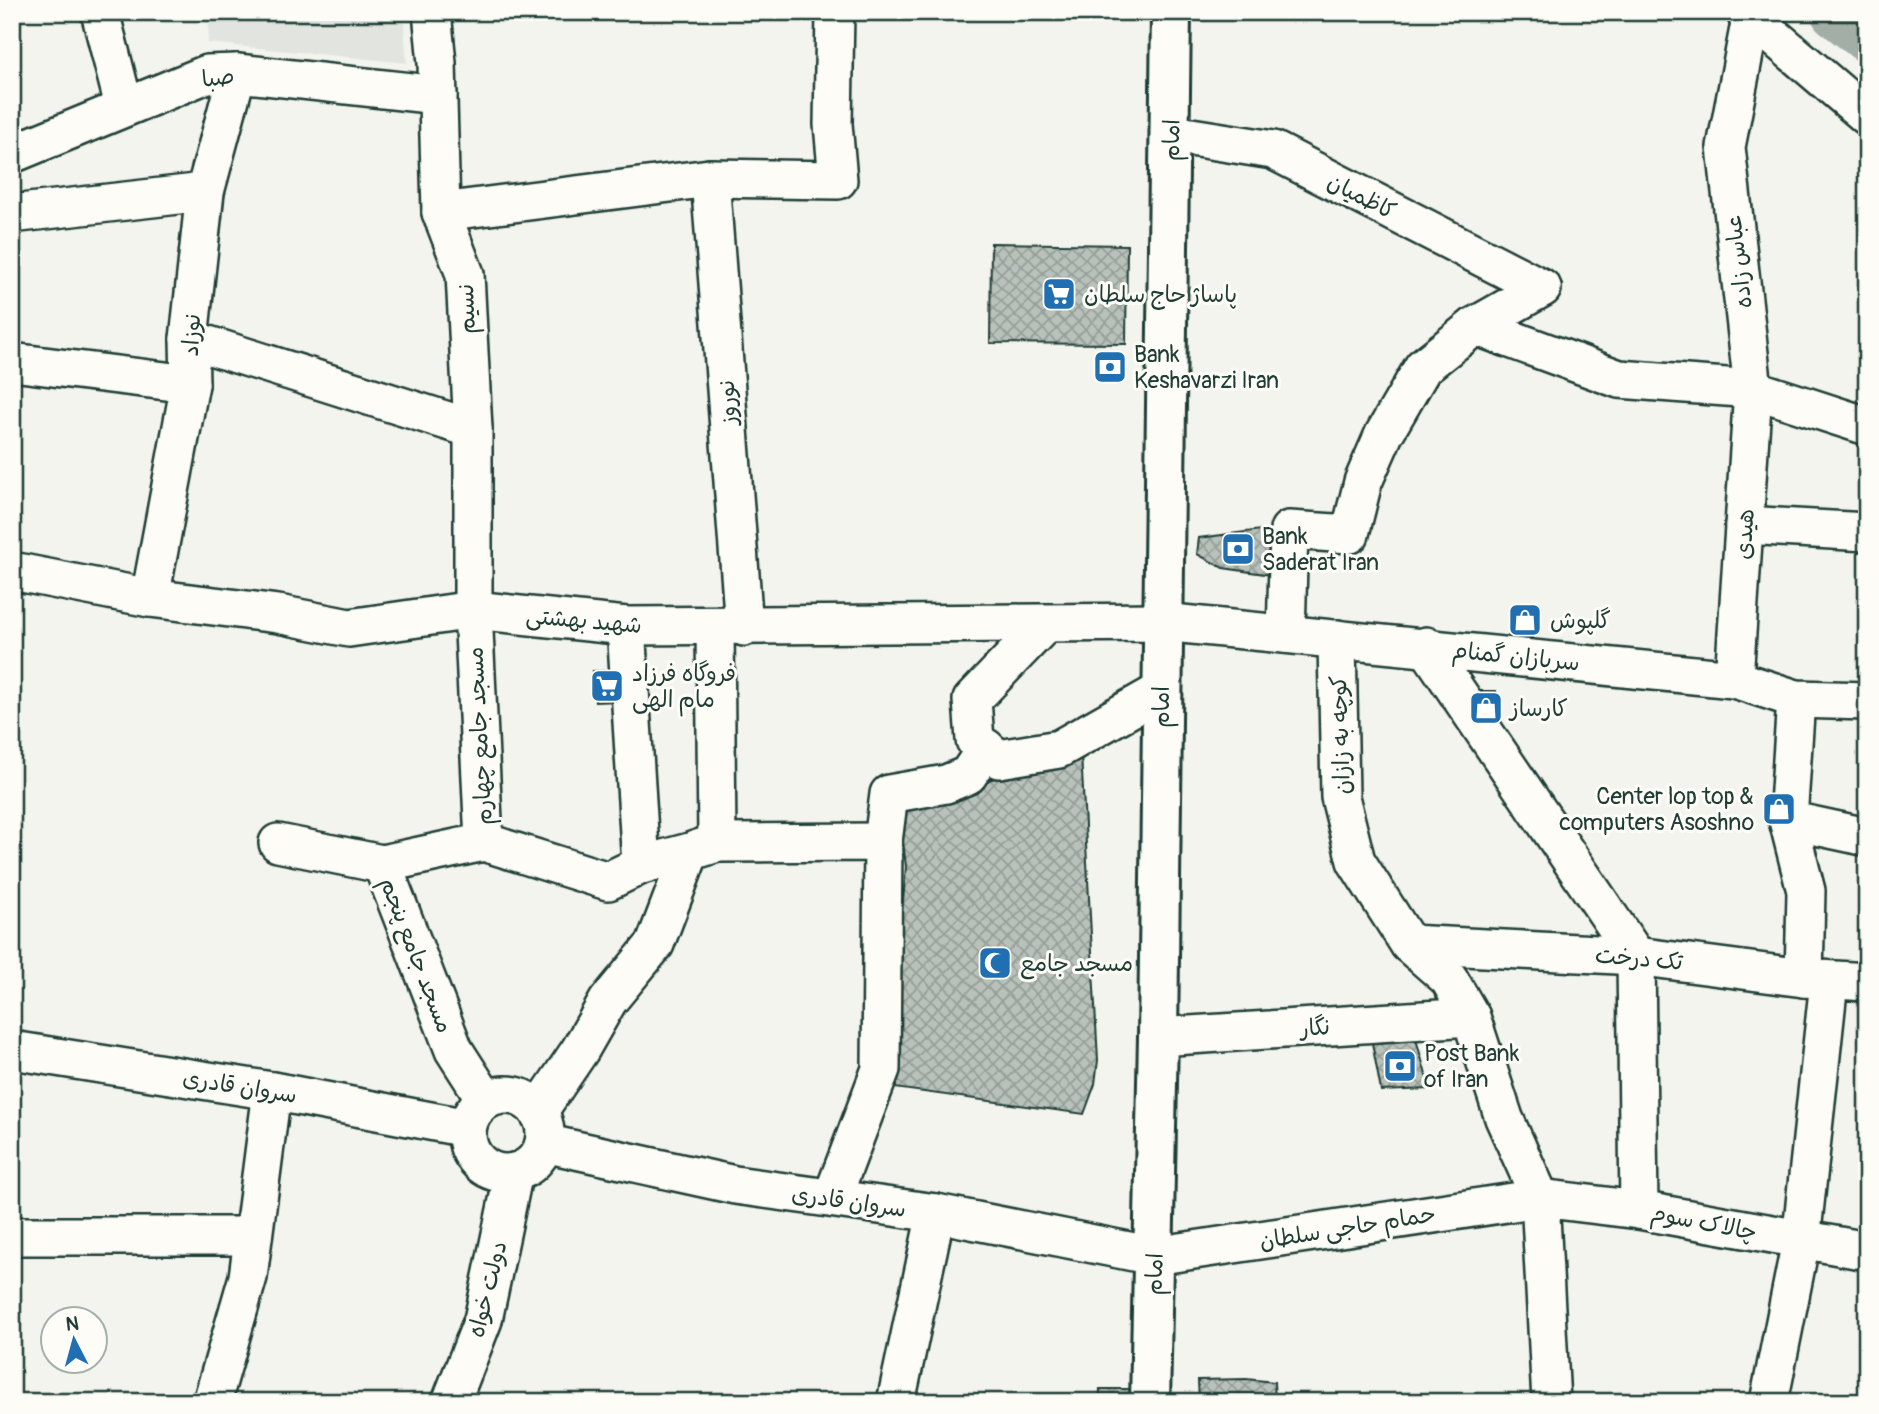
<svg xmlns="http://www.w3.org/2000/svg" width="1879" height="1414" viewBox="0 0 1879 1414" font-family="Pangolin,'Playpen Sans Arabic',sans-serif">
	<defs>
		<pattern id="building-cross-hatch" width="8" height="8" patternUnits="userSpaceOnUse" patternTransform="scale(1.75)"><rect width="8" height="8" fill="#b9c1bb"/><path d="M0 0l8 8M0 8l8-8" fill="none" stroke="#969e99"/></pattern>
	</defs>
	<rect width="100%" height="100%" fill="#f4f4ef"/>
	<filter id="ink" filterUnits="userSpaceOnUse"><feTurbulence type="fractalNoise" baseFrequency=".0143" numOctaves="2"/><feDisplacementMap in="SourceGraphic" scale="14" xChannelSelector="R" yChannelSelector="G"/><feConvolveMatrix kernelMatrix="1 2 1 2 8 2 1 2 1" color-interpolation-filters="sRGB"/></filter>
	<g filter="url(#ink)">
		<polygon fill="#e2e5df" points="209,12 403,12 407,63 208,43"/>
		<g fill="none" stroke-linecap="round" stroke-linejoin="round">
			<polyline stroke="#a3aea7" stroke-width="51" points="1836,12 1867,37"/>
		</g>
		<g fill="url(#building-cross-hatch)" stroke="#1f3d34" stroke-width="2">
			<polygon points="991,243 1127,245 1126,344 990,343"/>
			<polygon points="1261,530 1268,544 1279,544 1279,576 1223,568 1197,554 1199,538"/>
			<polygon points="1518,604 1536,606 1532,637 1514,634"/>
			<polygon points="593,671 618,671 622,701 595,702"/>
			<polygon points="1475,691 1496,691 1499,724"/>
			<polygon points="1081,754 1098,1060 1095,1084 1084,1114 887,1087 906,867 899,805"/>
			<polygon points="1416,1039 1430,1089 1381,1091 1372,1043"/>
			<polygon points="1246,1379 1274,1382 1275,1402 1199,1402 1198,1380"/>
			<polygon points="1100,1389 1131,1389 1132,1402 1099,1402"/>
		</g>
		<g fill="none" stroke-linecap="round" stroke-linejoin="round">
			<defs>
				<g id="minor">
					<polyline points="100,12 124,106"/>
					<polyline points="1745,12 1867,116"/>
					<polyline points="1751,18 1726,147 1753,389 1867,426"/>
					<polyline points="1172,134 1273,150 1542,288"/>
					<polyline points="12,154 207,74 237,73 438,95"/>
					<polyline points="710,178 744,627"/>
					<polyline points="441,212 710,178 838,180 833,124 835,12"/>
					<polyline points="20,213 205,192"/>
					<polyline points="1542,288 1475,326 1619,379 1753,389 1734,679"/>
					<polyline points="189,339 473,429"/>
					<polyline points="12,362 190,384"/>
					<polyline points="1744,525 1867,532"/>
					<polyline points="12,571 150,598 278,614 349,628 473,610 626,626 1162,622 1734,679 1796,699 1867,701"/>
					<polyline points="150,598 190,384 189,339 205,192 237,73"/>
					<polyline points="1045,624 972,700 975,740 999,759 1059,749 1161,691"/>
					<polyline points="626,626 641,865"/>
					<polyline points="1286,634 1289,530 1350,534 1363,482 1384,434 1423,367 1475,326"/>
					<polyline points="1337,639 1340,797 1356,861 1409,944 1449,979 1471,1017 1504,1118 1540,1198 1551,1402"/>
					<polyline points="1426,646 1636,956 1639,1210"/>
					<polyline points="1796,699 1788,820 1806,891 1804,978"/>
					<polyline points="1788,820 1867,837"/>
					<polyline points="484,842 608,881 641,865 690,852 655,944 608,1001 580,1050 538,1112"/>
					<polyline points="883,842 889,794 946,784 968,775 986,748"/>
					<polyline points="278,843 382,864 454,1050 486,1100"/>
					<polyline points="717,843 883,842 881,1069 832,1198"/>
					<polyline points="695,850 717,843 715,626"/>
					<polyline points="382,864 484,842 473,610 473,429 465,274 441,212 437,63 432,12"/>
					<polyline points="1409,944 1636,956 1804,978 1867,982"/>
					<polyline points="1158,1037 1471,1017"/>
					<polyline points="12,1050 272,1091 467,1128"/>
					<circle cx="506" cy="1134" r="39"/>
					<polyline points="544,1143 735,1185 936,1213 1154,1256 1540,1198 1639,1210 1867,1251"/>
					<polyline points="12,1236 253,1236"/>
					<polyline points="212,1402 248,1277 272,1091"/>
					<polyline points="451,1402 483,1320 514,1172"/>
					<polyline points="896,1402 936,1213"/>
					<polyline points="1769,1402 1801,1241 1829,981"/>
				</g>
				<polyline id="major" points="1150,1402 1158,1037 1171,12"/>
			</defs>
			<use href="#minor" stroke="#1f3d34" stroke-width="42"/>
			<use href="#major" stroke="#1f3d34" stroke-width="44"/>
			<use href="#minor" stroke="#fdfcf7" stroke-width="37"/>
			<use href="#major" stroke="#fdfcf7" stroke-width="38"/>
		</g>
	</g>
	<defs>
		<symbol id="supermarket-square" viewBox="-11 -11 22 22"><rect x="-9" y="-9" width="18" height="18" rx="4" fill="#1f6fb2" stroke="#fdfcf7"/><path d="M-6-5.5h2.5l.6 2H6L4.5 2H-2.5L-4.4-4H-6ZM-1.5 3.2a1.3 1.3 0 1 0 .1 0ZM3 3.2a1.3 1.3 0 1 0 .1 0Z" fill="#fff"/></symbol>
		<symbol id="bank-square" viewBox="-11 -11 22 22"><rect x="-9" y="-9" width="18" height="18" rx="4" fill="#1f6fb2" stroke="#fdfcf7"/><path d="M-6-4H6V4H-6ZM0-2.3a2.3 2.3 0 1 0 0 4.6a2.3 2.3 0 1 0 0-4.6Z" fill="#fff"/></symbol>
		<symbol id="shop-square" viewBox="-11 -11 22 22"><rect x="-9" y="-9" width="18" height="18" rx="4" fill="#1f6fb2" stroke="#fdfcf7"/><path d="M-5-2.5h2.3a2.7 3.5 0 0 1 5.4 0H5L5.5 6h-11ZM-1.5-2.5h3a1.5 2.3 0 0 0-3 0Z" fill="#fff"/></symbol>
		<symbol id="mosque-square" viewBox="-11 -11 22 22"><rect x="-9" y="-9" width="18" height="18" rx="4" fill="#1f6fb2" stroke="#fdfcf7"/><path d="M3.5-4.9A6 6 0 1 0 3.5 4.9A5 5 0 1 1 3.5-4.9Z" fill="#fff"/></symbol>
	</defs>
	<g fill-rule="evenodd">
		<use href="#supermarket-square" x="1040" y="275" width="38" height="38"/>
		<use href="#bank-square" x="1091" y="348" width="38" height="38"/>
		<use href="#bank-square" x="1219" y="530" width="38" height="38"/>
		<use href="#shop-square" x="1506" y="601" width="38" height="38"/>
		<use href="#supermarket-square" x="588" y="667" width="38" height="38"/>
		<use href="#shop-square" x="1467" y="689" width="38" height="38"/>
		<use href="#shop-square" x="1760" y="790" width="38" height="38"/>
		<use href="#mosque-square" x="976" y="944" width="38" height="38"/>
		<use href="#bank-square" x="1381" y="1047" width="38" height="38"/>
	</g>
	<g text-anchor="middle" stroke-width="6" stroke-linejoin="round" paint-order="stroke">
		<g font-size="23" fill="#1f3d34" stroke="#fdfcf7">
			<text transform="translate(218 77) rotate(-7)" y="8">صبا</text>
			<text transform="translate(1171 140) rotate(-89)" y="8">امام</text>
			<text transform="translate(1362 196) rotate(27)" y="8">کاظمیان</text>
			<text transform="translate(1738 262) rotate(-97)" y="8">عباس زاده</text>
			<text transform="translate(466 309) rotate(-92)" y="8">نسیم</text>
			<text transform="translate(191 335) rotate(-87)" y="8">نوزاد</text>
			<text transform="translate(727 402) rotate(-94)" y="8">نوروز</text>
			<text transform="translate(1744 534) rotate(-86)" y="8">هیدی</text>
			<text transform="translate(584 620) rotate(5)" y="8">شهید بهشتی</text>
			<text transform="translate(1516 656) rotate(6)" y="8">سربازان گمنام</text>
			<text transform="translate(1161 707) rotate(-90)" y="8">امام</text>
			<text transform="translate(1340 735) rotate(-92)" y="8">کوچه به زازان</text>
			<text transform="translate(479 736) rotate(-93)" y="8">مسجد جامع چهارم</text>
			<text transform="translate(417 955) rotate(69)" y="8">مسجد جامع پنجم</text>
			<text transform="translate(1639 958) rotate(5)" y="8">تک درخت</text>
			<text transform="translate(1315 1027) rotate(-4)" y="8">نگار</text>
			<text transform="translate(240 1086) rotate(9)" y="8">سروان قادری</text>
			<text transform="translate(849 1201) rotate(8)" y="8">سروان قادری</text>
			<text transform="translate(1704 1222) rotate(11)" y="8">چالاک سوم</text>
			<text transform="translate(1347 1227) rotate(-9)" y="8">حمام حاجی سلطان</text>
			<text transform="translate(1154 1274) rotate(-88)" y="8">امام</text>
			<text transform="translate(487 1289) rotate(-76)" y="8">دولت خواه</text>
		</g>
		<g font-size="23" fill="#1f3d34" stroke="#fdfcf7" text-anchor="start">
			<text x="1084" y="302">پاساژ حاج سلطان</text>
			<text x="1134" y="362">Bank<tspan x="1134" dy="26">Keshavarzi Iran</tspan></text>
			<text x="1262" y="544">Bank<tspan x="1262" dy="26">Saderat Iran</tspan></text>
			<text x="1550" y="628">گلپوش</text>
			<text x="632" y="681">فروگاه فرزاد<tspan x="632" dy="26">مام الهی</tspan></text>
			<text x="1510" y="716">کارساز</text>
			<text x="1754" y="804" text-anchor="end">Center lop top &amp;<tspan x="1754" dy="26">computers Asoshno</tspan></text>
			<text x="1020" y="971">مسجد جامع</text>
			<text x="1424" y="1061">Post Bank<tspan x="1424" dy="26">of Iran</tspan></text>
		</g>
	</g>
	<rect width="1879" height="1414" fill="none" stroke="#fdfcf7" stroke-width="42"/>
	<rect x="21" y="21" width="1837" height="1372" fill="none" stroke="#1f3d34" stroke-width="2.5" filter="url(#ink)"/>
	<g transform="translate(74 1340) rotate(354)"><circle r="33" fill="#fdfcf7" stroke="#a4b0a9" stroke-width="2"/>
	<path d="M0-5L12 26L0 18L-12 26Z" fill="#1f6fb2"/>
	<text y="-10" font-size="19" font-weight="bold" text-anchor="middle" fill="#1f3d34">N</text>
	</g>
</svg>
